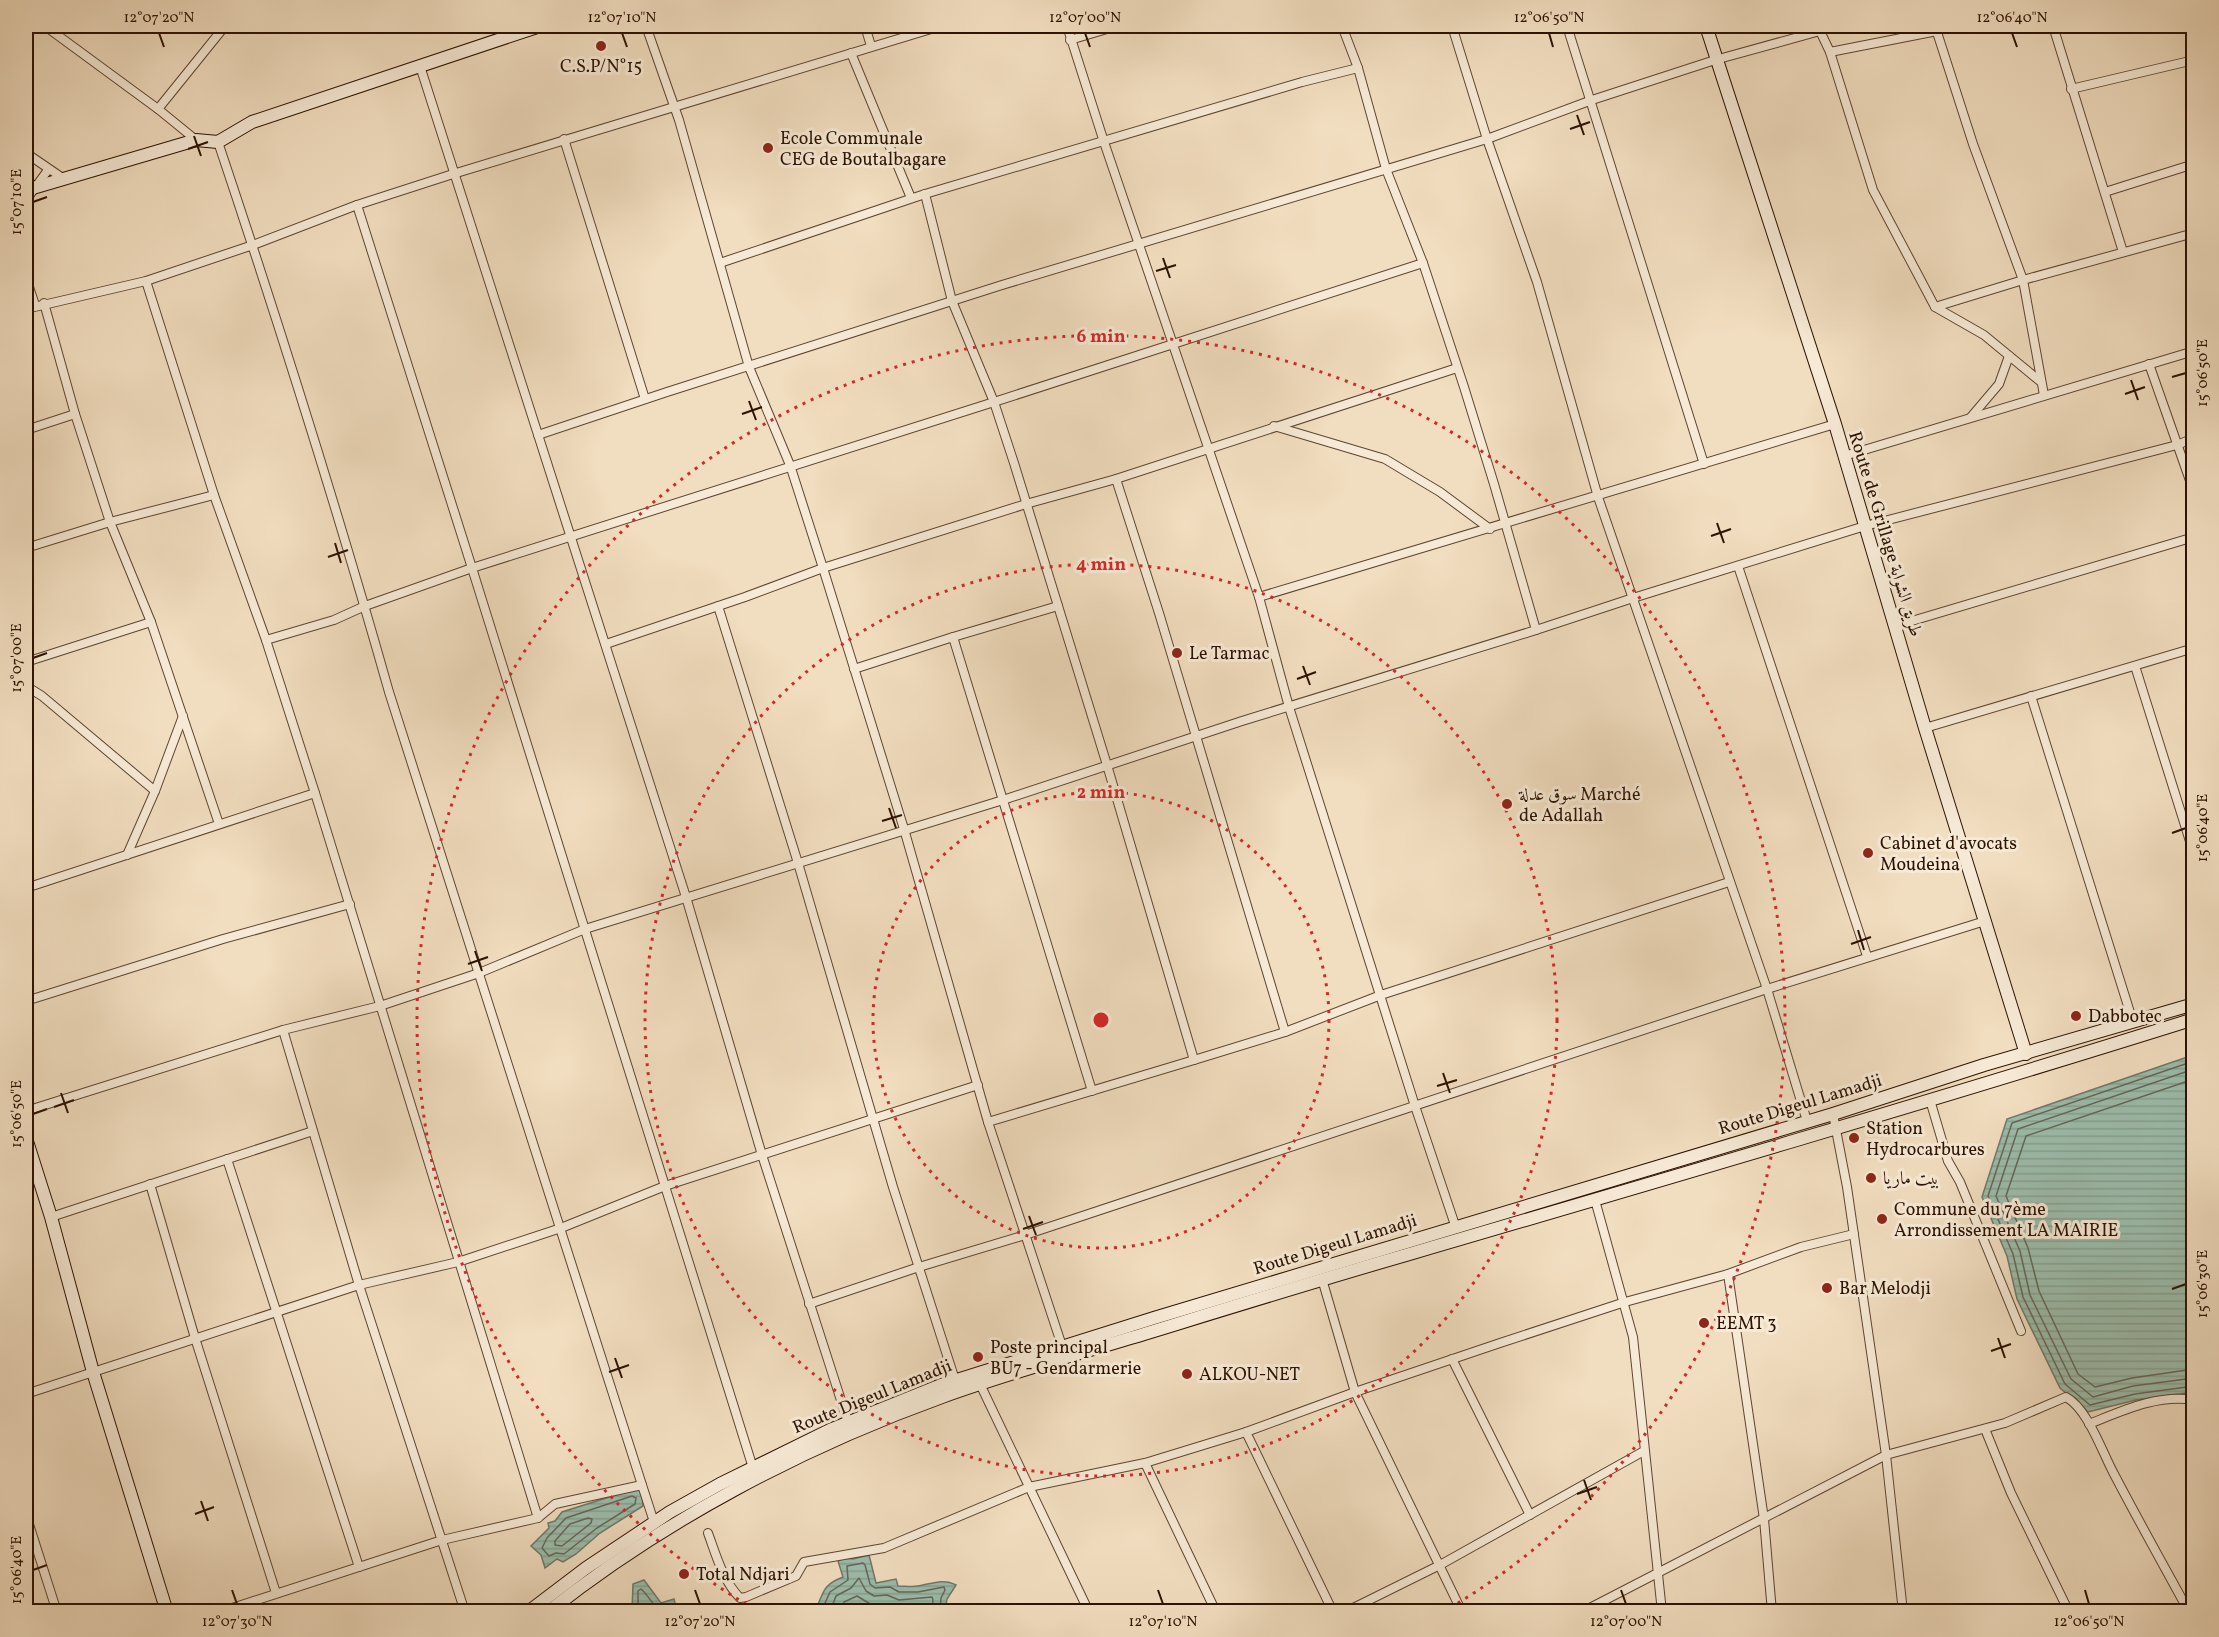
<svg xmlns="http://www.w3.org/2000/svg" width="2219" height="1637" viewBox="0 0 2219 1637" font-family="Vollkorn,Amiri,serif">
	<defs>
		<pattern id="water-rules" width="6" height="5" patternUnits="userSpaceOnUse" patternTransform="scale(1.5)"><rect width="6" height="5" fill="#9cbdac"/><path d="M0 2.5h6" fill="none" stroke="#87a192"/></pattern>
	</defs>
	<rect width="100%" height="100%" fill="#f1ddbf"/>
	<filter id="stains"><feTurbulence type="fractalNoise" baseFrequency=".00333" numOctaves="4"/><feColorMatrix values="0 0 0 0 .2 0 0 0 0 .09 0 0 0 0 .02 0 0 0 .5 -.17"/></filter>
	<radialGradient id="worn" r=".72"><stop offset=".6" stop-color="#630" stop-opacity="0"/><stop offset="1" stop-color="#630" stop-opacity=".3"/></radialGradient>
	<g fill="url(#water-rules)" stroke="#707968" stroke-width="1.5">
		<polygon points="2193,1055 2193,1392 2136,1400 2088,1412 2060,1388 2017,1299 2007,1256 1982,1197 2007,1119"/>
		<polygon points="638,1488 642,1495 643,1506 600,1533 576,1554 563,1562 557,1559 545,1568 541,1555 531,1546 549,1528 548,1523 555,1521 562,1512"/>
		<path d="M869,1555L876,1583L896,1579L898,1586C905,1586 912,1587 918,1586C931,1584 943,1578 956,1585L947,1599L945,1611L814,1612C825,1593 820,1586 843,1577L838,1561L844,1558L853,1559Z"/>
		<polygon points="644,1580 661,1603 674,1599 677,1611 632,1611 633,1584"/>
	</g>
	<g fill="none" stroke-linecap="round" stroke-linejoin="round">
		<g stroke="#646857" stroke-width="1.5">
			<polyline points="2194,1061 2012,1123 1988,1196 2013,1254 2023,1297 2065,1384 2090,1405 2135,1394 2194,1386"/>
			<polyline points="2194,1069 2018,1129 1996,1196 2020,1251 2030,1295 2071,1379 2093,1397 2133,1386 2194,1378"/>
			<polyline points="2194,1079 2026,1136 2006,1196 2028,1248 2039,1291 2078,1374 2095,1387 2132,1378 2194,1369"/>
			<polygon points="632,1496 636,1498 635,1504 597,1528 564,1554 556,1553 549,1556 542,1548 547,1538 566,1518"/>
			<polygon points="588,1518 592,1519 591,1523 562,1546 555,1545 555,1541 570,1524"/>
			<path d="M638,1612V1591L641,1589C652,1598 652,1611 668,1608L671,1612"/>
			<polyline points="821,1612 830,1592 848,1580 847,1566 863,1563 865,1565 870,1584 875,1588 890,1587 899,1592 918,1592 944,1587 945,1590 941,1598 940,1612"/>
			<polyline points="830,1612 836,1596 851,1588 859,1578 866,1591 874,1596 887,1595 899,1600 932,1597 933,1600 932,1612"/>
			<polyline points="840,1612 844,1602 857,1596 872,1605 885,1605 896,1609 920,1608 923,1612"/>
		</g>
		<defs>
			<g id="street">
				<polyline points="45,26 158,109 196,140"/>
				<polyline points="646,26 679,120 749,367 790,465 823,568 904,829 988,1122 1064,1352"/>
				<polyline points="865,26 871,46"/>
				<polyline points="1067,26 1104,142 1259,597 1289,707 1415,1106 1456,1228"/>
				<polyline points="1342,26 1358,68 1386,169 1423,263 1464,387 1494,484 1536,630"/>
				<polyline points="1452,26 1487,139 1537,282 1598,497 1767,989 1807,1121"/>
				<polyline points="1567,26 1704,464"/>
				<polyline points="1935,26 1973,144 2023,280 2044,395"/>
				<polyline points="2053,26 2123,252"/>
				<polyline points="1070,40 1117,26"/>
				<polyline points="1830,52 1937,31 1952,26"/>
				<polyline points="851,53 911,198"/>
				<polyline points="420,66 686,897 762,1155 848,1422"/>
				<polyline points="2071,89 2194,60"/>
				<polyline points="158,109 225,26"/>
				<polyline points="564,139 645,399"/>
				<path d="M218,142C279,324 337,508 389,692L642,1485"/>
				<polyline points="26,153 64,179"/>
				<polyline points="2105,192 2194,164"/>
				<polyline points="925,194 952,301 994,402 1014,463 1107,765 1194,1060 988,1122"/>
				<polyline points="26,200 48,170"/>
				<polyline points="357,205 472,568 753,1468"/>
				<polyline points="720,263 925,194 1302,82 1358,68"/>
				<polyline points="26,278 35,305"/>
				<polyline points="146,281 214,495 266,640 315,793 538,1518"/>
				<polyline points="44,303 75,414 110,522 151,622 219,824"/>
				<polyline points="1935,307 1984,335 2041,382"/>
				<polyline points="26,309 146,281 253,245 357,205 453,174 941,26"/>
				<polyline points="2149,364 2194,492"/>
				<polyline points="1971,417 1999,384 2009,356"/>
				<polyline points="1274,426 1385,459 1440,492 1490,529"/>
				<polyline points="26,430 75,414"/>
				<polyline points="538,435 667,392 1002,285 1487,139 1592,100 1715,60 1820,31 1830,52 1873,190 1935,307 2023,280 2194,233"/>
				<polyline points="1844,456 2194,351"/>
				<polyline points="1116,479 1159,613 1285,1032"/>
				<polyline points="26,548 110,522 214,495"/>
				<polyline points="1738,566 1867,956"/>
				<polyline points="1259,597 1835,424"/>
				<polyline points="718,606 798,863 893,1187 955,1380"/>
				<polyline points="1895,626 2194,537"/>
				<polyline points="953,637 1058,606"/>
				<polyline points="266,640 334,620 365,606 472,568 994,402 1423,263"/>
				<polyline points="606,644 745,597 823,568 1026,504 1116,479 1457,368"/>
				<polyline points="26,662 151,622"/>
				<polyline points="2135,666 2194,854"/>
				<polyline points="854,669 953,637 1092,1091"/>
				<polyline points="26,686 42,696 155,791"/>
				<polyline points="2031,696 2133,1022"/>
				<polyline points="1925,728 2194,648"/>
				<polyline points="127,855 155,791 183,716"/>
				<polyline points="26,888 315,793"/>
				<polyline points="26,1001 223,939 350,904"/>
				<polyline points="283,1030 359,1285 465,1612"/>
				<polyline points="1194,1060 1285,1032 1381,995 1729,882"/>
				<polyline points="1930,1100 1948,1161 1960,1182 2021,1331"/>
				<polyline points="26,1111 283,1030 380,1006 479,973 585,929 1003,800 1242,721 1536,630 1633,598 1865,526 2177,445 2194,438"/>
				<polyline points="1833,1114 1847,1187 1886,1455 1903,1612"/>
				<polyline points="227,1159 359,1567"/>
				<polyline points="150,1184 195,1338 276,1593"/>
				<polyline points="1595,1200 1633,1337 1662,1612"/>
				<polyline points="51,1217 313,1131"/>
				<polyline points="1728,1274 1764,1519 1772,1612"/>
				<polyline points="1322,1279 1355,1392 1462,1612"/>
				<polyline points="809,1304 919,1267 1025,1235 1767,989 1985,921"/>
				<polyline points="1452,1359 1530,1515"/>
				<polyline points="980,1384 1089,1612"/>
				<polyline points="26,1394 359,1285 458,1262 561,1228 665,1186 978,1085"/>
				<path d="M2089,1424C2122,1411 2157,1394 2194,1400"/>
				<polyline points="1985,1429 2011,1493 2069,1612"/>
				<polyline points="1246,1432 1333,1612"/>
				<polyline points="1145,1463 1216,1612"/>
				<polyline points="26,1515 57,1612"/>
				<path d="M708,1533C716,1555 723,1581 740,1598L746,1597L796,1576L804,1562L884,1548L1029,1487L1145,1463L1246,1432L1355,1392L1500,1343L1625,1302L1728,1274L1801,1247L1854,1234"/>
				<polyline points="220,1612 442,1540 538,1518 555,1504 642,1485 654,1522"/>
				<polyline points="1345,1612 1440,1565 1644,1451"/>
				<path d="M1582,1612L1886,1455L2005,1423L2066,1397C2088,1409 2102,1452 2114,1474C2138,1520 2164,1566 2189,1612"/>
			</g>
			<g id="secondary">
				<polyline points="1706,26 1835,424 1925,728 2026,1054"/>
				<polyline points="26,190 196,140 218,142 252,122 540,26"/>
				<polyline points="26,1138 51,1217 93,1372 167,1612"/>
				<polyline points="528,1612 586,1568 670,1512 720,1484 832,1429 941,1385 1154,1318 1833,1114 1984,1065 2194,1004"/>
				<path d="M548,1612C664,1520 803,1447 942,1397C1008,1373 1077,1354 1144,1334C1232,1307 1319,1280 1406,1255C1669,1178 1932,1101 2194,1019"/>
			</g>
		</defs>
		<use href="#street" stroke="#5e4531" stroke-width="10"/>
		<use href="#secondary" stroke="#2d1202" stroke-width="14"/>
		<use href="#street" stroke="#f6e9d5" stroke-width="8"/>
		<use href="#secondary" stroke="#f6e9d5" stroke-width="12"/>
	</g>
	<path fill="none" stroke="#2d1202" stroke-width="2" d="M159,33L164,47M622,33L627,47M1085,33L1090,47M1549,33L1553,47M2012,33L2017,47M1577,115L1584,135M1570,129L1590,122M194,136L201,156M188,149L208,142M33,202L47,197M1163,258L1170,278M1156,271L1176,265M2172,377L2186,373M2131,380L2138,400M2125,394L2145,387M749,401L756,420M742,414L762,407M1717,523L1724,543M1711,536L1731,529M335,543L341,563M328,557L348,550M33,658L47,653M1303,666L1310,685M1297,679L1316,672M889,808L896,828M882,821L902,815M2172,833L2186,828M1858,930L1864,950M1851,944L1871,937M475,951L482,971M468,964L488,957M1443,1073L1450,1093M1437,1086L1457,1080M61,1093L68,1113M54,1107L74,1100M33,1114L47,1109M1029,1216L1036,1235M1023,1229L1043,1222M2172,1289L2186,1284M1998,1338L2005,1358M1991,1351L2011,1344M615,1358L622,1378M609,1372L629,1365M1584,1480L1591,1500M1577,1494L1597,1487M201,1501L208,1521M195,1514L214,1507M33,1570L47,1565M232,1590L237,1604M695,1590L700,1604M1158,1590L1163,1604M1621,1590L1626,1604M2085,1590L2089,1604"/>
	<g fill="none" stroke="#d62828" stroke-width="3" stroke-dasharray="3 6">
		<circle cx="1101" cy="1020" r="228"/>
		<circle cx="1101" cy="1020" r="456"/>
		<path d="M754 1609A684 684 0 1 1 1448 1609"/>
	</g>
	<g fill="#8f2418" stroke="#f6e9d5" stroke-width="2">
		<circle cx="601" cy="46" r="6"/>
		<circle cx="768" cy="148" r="6"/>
		<circle cx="1177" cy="653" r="6"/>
		<circle cx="1507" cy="804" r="6"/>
		<circle cx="1868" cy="853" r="6"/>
		<circle cx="2076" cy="1016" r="6"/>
		<circle cx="1854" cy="1138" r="6"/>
		<circle cx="1871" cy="1178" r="6"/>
		<circle cx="1882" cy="1219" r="6"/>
		<circle cx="1827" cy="1288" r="6"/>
		<circle cx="1704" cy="1323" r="6"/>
		<circle cx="978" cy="1357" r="6"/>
		<circle cx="1187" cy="1374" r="6"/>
		<circle cx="684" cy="1574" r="6"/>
	</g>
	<g text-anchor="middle" stroke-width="6" stroke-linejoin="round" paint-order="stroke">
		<g font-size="18" fill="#2d1202" stroke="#f6e9d5" text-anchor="start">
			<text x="601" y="72" text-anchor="middle">C.S.P/N°15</text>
			<text x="780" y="144">Ecole Communale<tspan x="780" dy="21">CEG de Boutalbagare</tspan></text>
			<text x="1189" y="659">Le Tarmac</text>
			<text x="1519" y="800">سوق عدلة Marché<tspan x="1519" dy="21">de Adallah</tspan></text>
			<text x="1880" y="849">Cabinet d'avocats<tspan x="1880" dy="21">Moudeina</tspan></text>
			<text x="2088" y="1022">Dabbotec</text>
			<text x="1866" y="1134">Station<tspan x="1866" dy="21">Hydrocarbures</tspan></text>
			<text x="1883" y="1184">بيت ماريا</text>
			<text x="1894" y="1215">Commune du 7ème<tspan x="1894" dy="21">Arrondissement LA MAIRIE</tspan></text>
			<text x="1839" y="1294">Bar Melodji</text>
			<text x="1716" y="1329">EEMT 3</text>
			<text x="990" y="1353">Poste principal<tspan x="990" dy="21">BU7 - Gendarmerie</tspan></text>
			<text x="1199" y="1380">ALKOU-NET</text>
			<text x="696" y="1580">Total Ndjari</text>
		</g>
		<g font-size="18" fill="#2d1202" stroke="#f6e9d5">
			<text transform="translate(1886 534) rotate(73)" y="6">Route de Grillage طريق الشواية</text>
			<text transform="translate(1800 1104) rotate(-17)" y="6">Route Digeul Lamadji</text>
			<text transform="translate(1335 1244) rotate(-17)" y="6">Route Digeul Lamadji</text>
			<text transform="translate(872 1396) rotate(-22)" y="6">Route Digeul Lamadji</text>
		</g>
	</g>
	<circle cx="1101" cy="1020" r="9" fill="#d62828" stroke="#f6e9d5" stroke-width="3"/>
	<g font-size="18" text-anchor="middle" font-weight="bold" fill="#d62828" stroke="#f6e9d5" stroke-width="6" stroke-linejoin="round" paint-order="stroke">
		<text x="1101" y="342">6 min</text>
		<text x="1101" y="570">4 min</text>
		<text x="1101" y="798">2 min</text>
	</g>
	<rect width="2219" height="1637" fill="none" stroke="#f1ddbf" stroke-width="66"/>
	<rect x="33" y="33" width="2153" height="1571" fill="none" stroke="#2d1202" stroke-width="2"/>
	<g font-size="15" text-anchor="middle" fill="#2d1202">
		<text x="159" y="22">12°07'20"N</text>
		<text x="622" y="22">12°07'10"N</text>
		<text x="1085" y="22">12°07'00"N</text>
		<text x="1549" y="22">12°06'50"N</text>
		<text x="2012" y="22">12°06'40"N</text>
		<text transform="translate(16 202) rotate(-90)" y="5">15°07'10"E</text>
		<text transform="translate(2202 373) rotate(-90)" y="5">15°06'50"E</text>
		<text transform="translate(16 658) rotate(-90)" y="5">15°07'00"E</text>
		<text transform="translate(2202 828) rotate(-90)" y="5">15°06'40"E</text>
		<text transform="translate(16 1114) rotate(-90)" y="5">15°06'50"E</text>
		<text transform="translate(2202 1284) rotate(-90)" y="5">15°06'30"E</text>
		<text transform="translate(16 1570) rotate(-90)" y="5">15°06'40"E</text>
		<text x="237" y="1626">12°07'30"N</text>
		<text x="700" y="1626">12°07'20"N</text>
		<text x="1163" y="1626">12°07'10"N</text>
		<text x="1626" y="1626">12°07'00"N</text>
		<text x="2089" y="1626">12°06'50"N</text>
	</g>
	<rect width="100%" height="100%" filter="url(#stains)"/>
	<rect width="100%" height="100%" fill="url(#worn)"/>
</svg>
